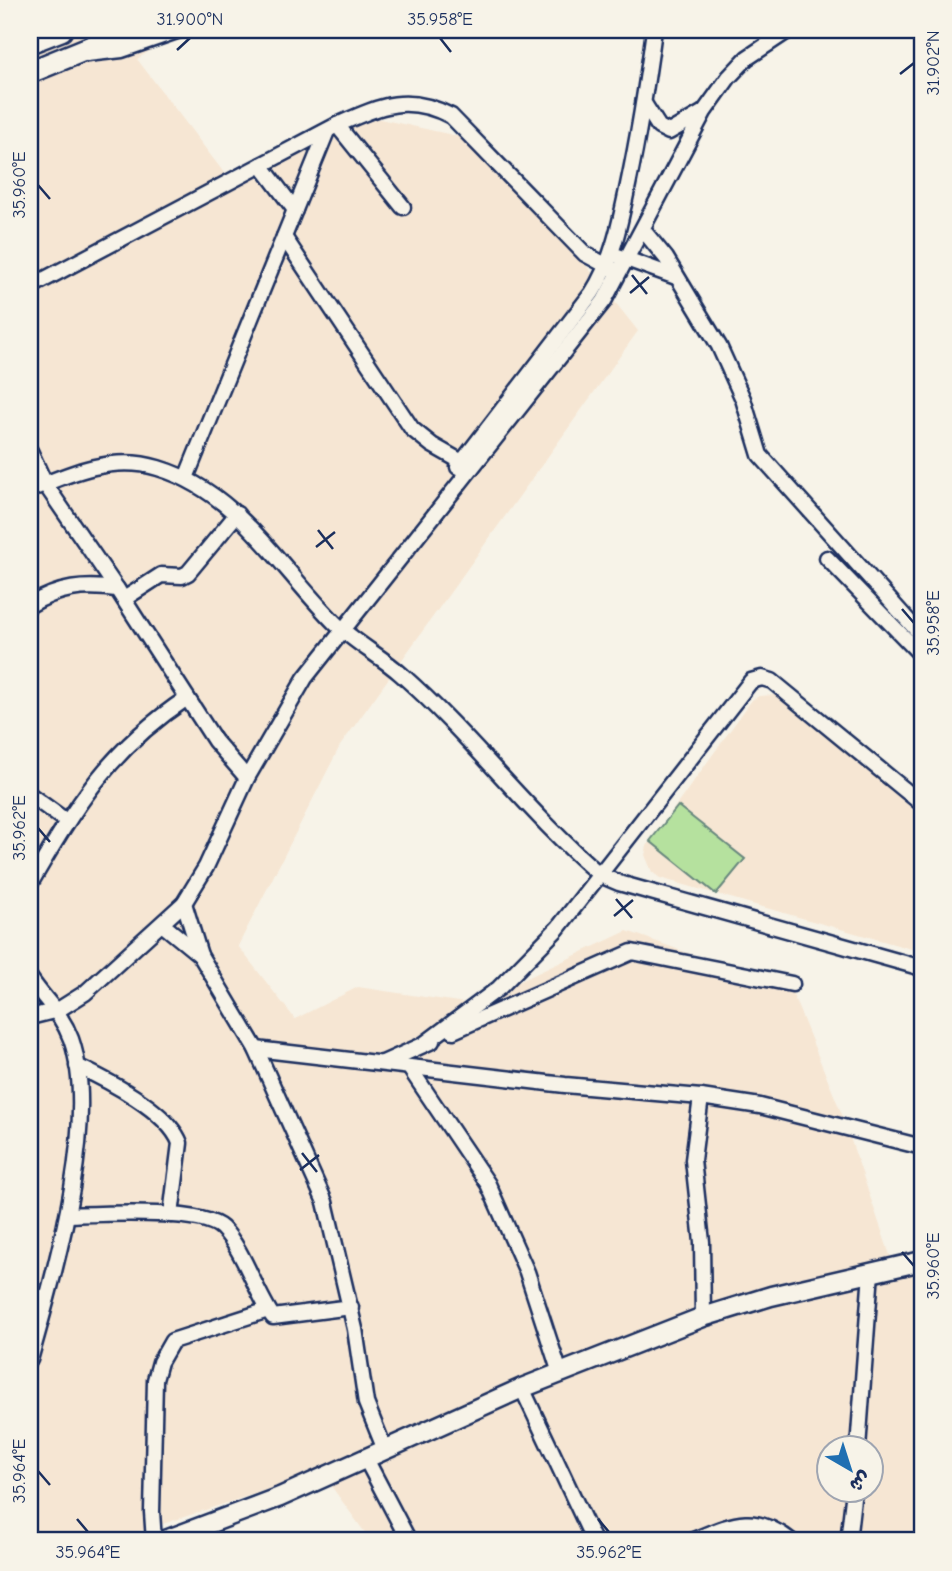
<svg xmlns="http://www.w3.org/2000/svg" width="952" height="1571" viewBox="0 0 952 1571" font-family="'Comic Neue','Playpen Sans Arabic',sans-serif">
	<rect width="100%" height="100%" fill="#f7f3e8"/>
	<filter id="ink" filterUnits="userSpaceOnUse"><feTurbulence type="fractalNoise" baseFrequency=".0143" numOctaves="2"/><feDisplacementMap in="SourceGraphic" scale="14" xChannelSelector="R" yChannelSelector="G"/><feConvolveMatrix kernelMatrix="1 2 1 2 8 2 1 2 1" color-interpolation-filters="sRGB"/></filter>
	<g filter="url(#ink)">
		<g fill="#f6e6d3" fill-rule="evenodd">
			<path d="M30,30H183L137,59L228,178L371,117L489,143L638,331L340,746L238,946L295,1019L358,987L472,1004L627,931L791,990L843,1117L893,1264L922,1259V1541H371L321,1472L111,1541H30ZM830,1448H872V1490H830Z"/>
			<polygon points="775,695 922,814 922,952 660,878 652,872 645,855 647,846 752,700 759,696"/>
		</g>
		<polygon fill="#b5e19e" stroke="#68887e" stroke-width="2" points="678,806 745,859 716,894 650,841"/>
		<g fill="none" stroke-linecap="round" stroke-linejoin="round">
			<defs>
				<g id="minor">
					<polyline points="87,54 122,50 180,30"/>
					<polyline points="645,105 659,127 669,132 702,113"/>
					<polyline points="337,125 403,207"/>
					<polyline points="261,165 295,210"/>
					<polyline points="643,230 666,258 719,346 743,399 760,455 922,636"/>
					<polyline points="284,237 412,429 432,445 462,462"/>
					<polyline points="618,256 676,277"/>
					<path d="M30,287L337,125C380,106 406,93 451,116L585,254L613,269"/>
					<polyline points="30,451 45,484 117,589 215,741 247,778"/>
					<path d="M458,467L592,293C613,260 620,223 628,185C639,133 647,82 654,30"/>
					<polyline points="186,478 327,131"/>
					<path d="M30,490C70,473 114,454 158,468C238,492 279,567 335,623C355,643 381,656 402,675C472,737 529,814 600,875L619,883L922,968"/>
					<polyline points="827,558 922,656"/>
					<polyline points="124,599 161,575 182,576 188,573 237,514"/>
					<path d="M30,605C60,587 83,585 117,589"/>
					<polyline points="30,795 66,821"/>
					<path d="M30,884C76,805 109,750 187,698"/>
					<polyline points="184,903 200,955 256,1049 325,1202 355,1329 366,1403 385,1450"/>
					<polyline points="162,924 200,955"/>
					<path d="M30,978C45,1001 61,1012 71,1039C100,1122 53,1277 30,1360"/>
					<polyline points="30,1017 58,1010 85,993 184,903 206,867 247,778 305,678 604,301 704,112 729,77 747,58 789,30"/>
					<polyline points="453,1031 632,952 792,984"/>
					<polyline points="424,1044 499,988 558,928 751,681 762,678 772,681 922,804"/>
					<polyline points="256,1049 565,1085 701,1097 760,1106 922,1147"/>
					<polyline points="383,1063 432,1041"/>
					<path d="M77,1066C107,1080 168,1111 180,1143L171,1215"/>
					<polyline points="409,1067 488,1184 527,1272 560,1373"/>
					<polyline points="701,1097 693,1160 702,1242 703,1317"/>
					<path d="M68,1215C100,1214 201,1208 222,1228C243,1249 255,1291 273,1317L351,1307"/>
					<polyline points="30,1297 47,1297"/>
					<polyline points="522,1388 594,1541"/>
					<polyline points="858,1448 871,1272"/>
					<polyline points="366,1459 409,1541"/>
					<polyline points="154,1541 152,1512 155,1380 160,1362 172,1341 268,1310"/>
					<path d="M691,1541C730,1525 754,1511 791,1541"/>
					<polyline points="848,1541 854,1490"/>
				</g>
				<polyline id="major" points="163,1541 280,1497 522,1388 703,1317 771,1296 922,1261"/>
				<g id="highway">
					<polyline points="30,42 61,30"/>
					<polyline points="30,72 133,30"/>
				</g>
			</defs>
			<use href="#minor" stroke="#1b2f5e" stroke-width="19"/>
			<use href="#major" stroke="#1b2f5e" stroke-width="23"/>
			<use href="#highway" stroke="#1b2f5e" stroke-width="26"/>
			<use href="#minor" stroke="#f7f3e8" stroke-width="14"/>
			<use href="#major" stroke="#f7f3e8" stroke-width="18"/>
			<use href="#highway" stroke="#f7f3e8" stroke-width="21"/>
		</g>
	</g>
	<path fill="none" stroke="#1b2f5e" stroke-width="2.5" d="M440,38L451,52M177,50L190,38M900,74L914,63M38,185L50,199M632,275L647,294M630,293L649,277M318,530L333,549M316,547L335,532M902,609L914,623M38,828L50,842M616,899L632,918M614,916L633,900M302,1153L317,1172M300,1170L319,1155M902,1252L914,1266M38,1471L50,1485M77,1519L88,1532M598,1519L609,1532"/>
	<rect width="952" height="1571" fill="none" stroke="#f7f3e8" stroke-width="77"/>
	<g transform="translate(850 1469) rotate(141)"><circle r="33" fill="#f7f3e8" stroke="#9fa5b1" stroke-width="2"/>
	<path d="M0-5L12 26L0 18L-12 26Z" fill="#1f6fb2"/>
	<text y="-10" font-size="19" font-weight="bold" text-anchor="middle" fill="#1b2f5e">ش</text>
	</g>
	<rect x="38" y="38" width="876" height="1494" fill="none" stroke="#1b2f5e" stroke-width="2.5"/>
	<g font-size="18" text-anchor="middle" fill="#1b2f5e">
		<text x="190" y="25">31.900°N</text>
		<text x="440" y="25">35.958°E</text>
		<text transform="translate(933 63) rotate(-90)" y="6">31.902°N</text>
		<text transform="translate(19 185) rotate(-90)" y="6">35.960°E</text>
		<text transform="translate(933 623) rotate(-90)" y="6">35.958°E</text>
		<text transform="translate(19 828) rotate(-90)" y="6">35.962°E</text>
		<text transform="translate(933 1266) rotate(-90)" y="6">35.960°E</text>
		<text transform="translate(19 1471) rotate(-90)" y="6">35.964°E</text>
		<text x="88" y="1558">35.964°E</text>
		<text x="609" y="1558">35.962°E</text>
	</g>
</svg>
